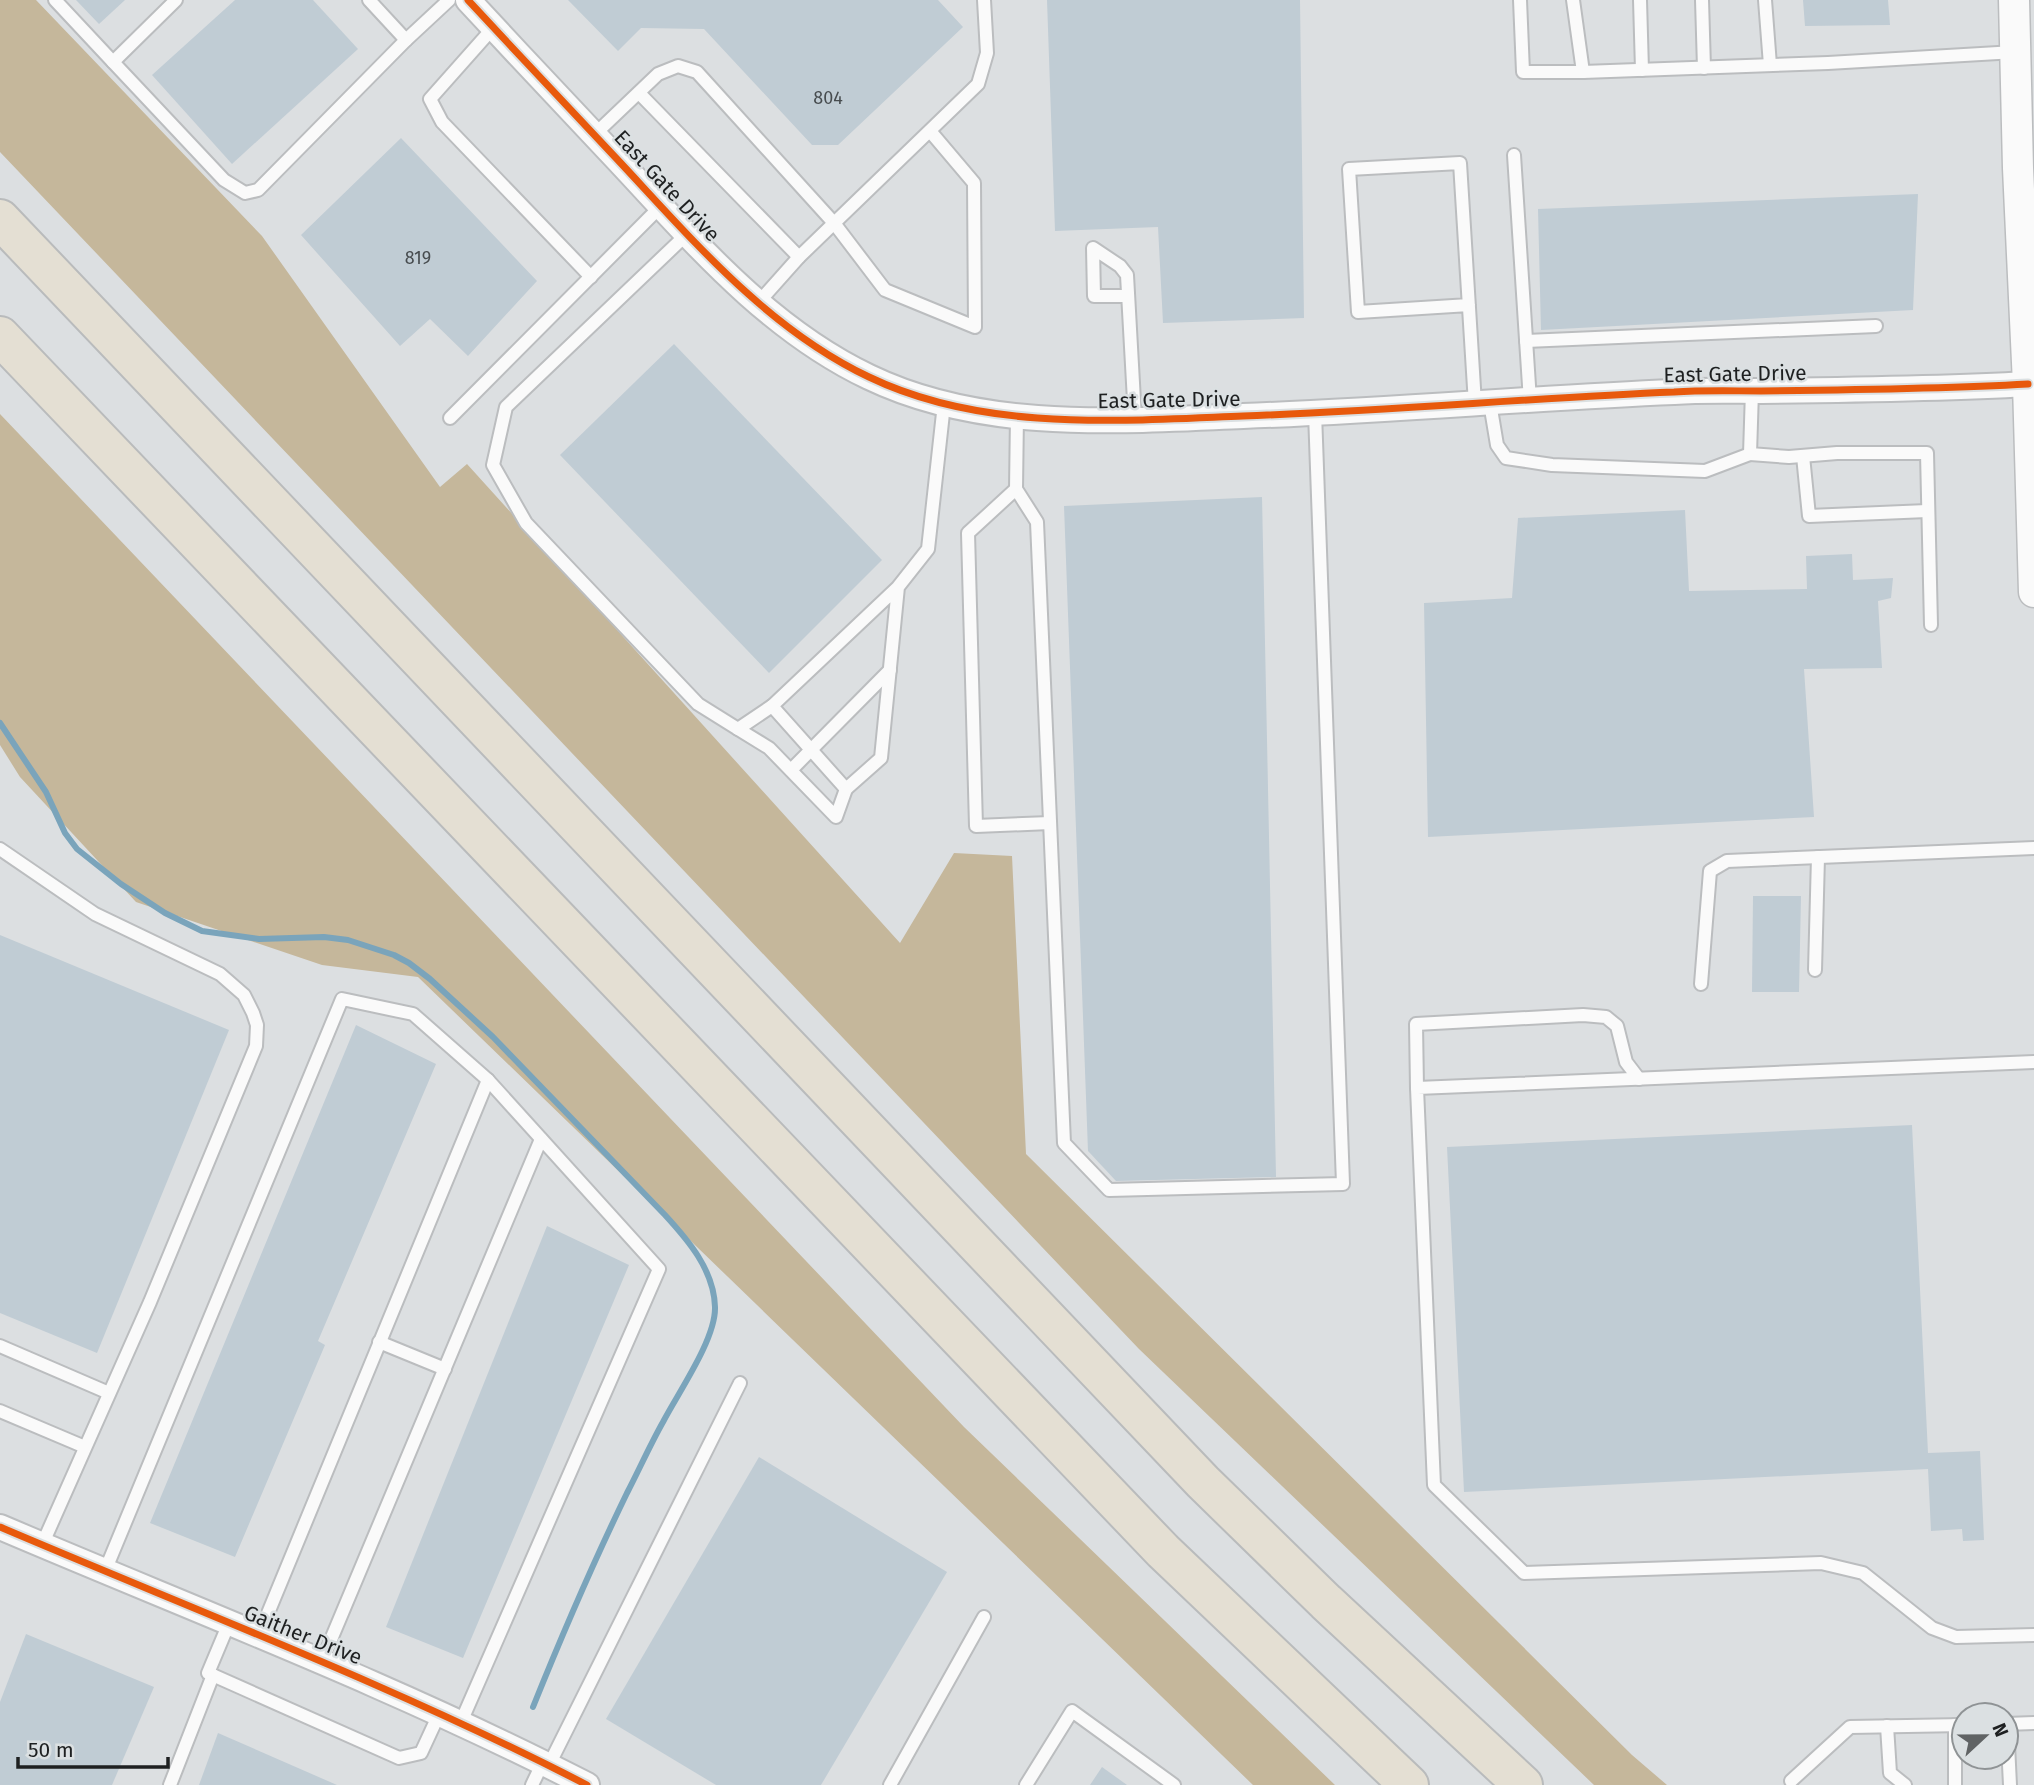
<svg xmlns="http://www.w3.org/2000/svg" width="2034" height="1785" viewBox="0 0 2034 1785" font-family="'Fira Sans',sans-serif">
	<rect width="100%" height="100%" fill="#dcdfe1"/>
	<g fill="#c5b79b">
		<polygon points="0,0 36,0 262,236 440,487 467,464 900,943 954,853 1012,856 1026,1154 1632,1755 1667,1785 1594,1785 1139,1349 0,152"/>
		<polygon points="0,414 964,1427 1335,1785 1253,1785 418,977 322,965 136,902 20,777 0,745"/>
	</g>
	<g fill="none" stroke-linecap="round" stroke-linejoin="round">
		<path stroke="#7aa4bb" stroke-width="6" d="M0,723L46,792L65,833L77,849L121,884L165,913L202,931L259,939L324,937L348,940L394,955L409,963L430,979L493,1037L665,1215C688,1240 714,1270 715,1307C716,1339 678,1393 663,1422C650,1445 639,1470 627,1493C593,1563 562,1635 533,1707"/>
	</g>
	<g fill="#c0ccd4">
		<polygon points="76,0 125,0 99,24"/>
		<polygon points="235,0 313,0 358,49 232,164 152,75"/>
		<polygon points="568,0 938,0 963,27 838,145 812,145 704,29 641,28 618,51"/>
		<polygon points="1047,0 1300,0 1304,318 1163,323 1158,227 1055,231"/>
		<polygon points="1803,0 1888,0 1890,25 1805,26"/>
		<polygon points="401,138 537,281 468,356 430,319 400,346 301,235"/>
		<polygon points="1918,194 1913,310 1541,330 1538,209"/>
		<polygon points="674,344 882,560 769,673 560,455"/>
		<polygon points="1262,497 1276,1177 1116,1181 1088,1151 1064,506"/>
		<polygon points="1685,510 1689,591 1807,589 1806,556 1852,554 1853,580 1893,578 1891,598 1878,601 1882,668 1804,669 1814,817 1428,837 1424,603 1512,598 1518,518"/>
		<polygon points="1753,896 1801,896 1799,992 1752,992"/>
		<polygon points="0,935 229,1030 97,1353 0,1313"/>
		<polygon points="356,1025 436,1064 318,1341 325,1345 235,1557 150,1523"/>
		<polygon points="1912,1125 1928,1453 1980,1451 1984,1540 1963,1541 1962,1529 1931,1531 1928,1469 1464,1492 1447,1147"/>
		<polygon points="547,1226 629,1265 463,1658 386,1627"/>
		<polygon points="759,1457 947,1572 821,1785 716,1785 606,1719"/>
		<polygon points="26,1634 154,1687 112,1785 0,1785 0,1702"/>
		<polygon points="218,1733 337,1785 199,1785"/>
		<polygon points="1102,1767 1127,1785 1090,1785"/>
	</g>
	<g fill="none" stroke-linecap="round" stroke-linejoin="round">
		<defs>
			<g id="service">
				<polyline points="55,0 113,62 176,0"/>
				<polyline points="369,0 406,40 449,0"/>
				<polyline points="1520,0 1523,72 1583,72"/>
				<polyline points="1573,0 1583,72 1828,63 2015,52"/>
				<polyline points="1640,0 1642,70"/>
				<polyline points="1702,0 1704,68"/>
				<polyline points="1765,0 1770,65"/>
				<polyline points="493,28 430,99 442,122 591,277"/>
				<polyline points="113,62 224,180 245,193 258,190 406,40"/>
				<polyline points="639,93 799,257"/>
				<polyline points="594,135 658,74 678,66 697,72 834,223 885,290 975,327 974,183 930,131"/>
				<polyline points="1514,155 1530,401"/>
				<polyline points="687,234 506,407 493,465 526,523 698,704 738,729 772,706"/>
				<polyline points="1128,296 1094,296 1093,248 1120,266 1127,275 1135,419"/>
				<polyline points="758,303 799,257 978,84 987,53 984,0"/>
				<polyline points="1469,305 1358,312 1349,169 1460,163 1475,404"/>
				<polyline points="1526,341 1876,326"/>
				<polyline points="1752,391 1750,454 1789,457 1837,453 1927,453 1931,625"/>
				<polyline points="1490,403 1497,445 1506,458 1552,465 1705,471 1750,454"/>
				<polyline points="1017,415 1016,489 1037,522 1064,1143 1109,1190 1343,1184 1315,413"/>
				<polyline points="450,418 660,207"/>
				<polyline points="1803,456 1809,516 1927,511"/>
				<polyline points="1016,489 968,533 976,826 1050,823"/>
				<polyline points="898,587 772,706 846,789 881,758 898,587 928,549 944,404"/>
				<polyline points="738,729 769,748 836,817 846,789"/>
				<polyline points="791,770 890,670"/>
				<polyline points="0,849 95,914 220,974 244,995 253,1013 257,1025 256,1046 150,1302 42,1545"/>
				<polyline points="1815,970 1818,857"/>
				<polyline points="1701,984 1710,871 1727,861 2034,848"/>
				<polyline points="2034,1062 1417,1088 1434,1485 1524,1573 1821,1563 1863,1573 1932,1628 1956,1637 2034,1635"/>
				<polyline points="1417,1088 1416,1024 1583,1015 1606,1017 1617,1026 1626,1062 1639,1079"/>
				<polyline points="379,1342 445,1369"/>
				<polyline points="0,1346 109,1393"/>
				<polyline points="0,1411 85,1447"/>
				<polyline points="105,1571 342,999 413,1014 488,1080 659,1269 461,1722"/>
				<polyline points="229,1623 208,1673 399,1758 421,1753 440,1712"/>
				<polyline points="259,1635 488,1080"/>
				<polyline points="322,1661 541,1139"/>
				<polyline points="2006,1724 2034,1723"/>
				<polyline points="2007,1724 2010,1785"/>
				<polyline points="1887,1726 1890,1773 1905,1785"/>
				<polyline points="549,1765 740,1383"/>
				<polyline points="1791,1781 1850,1727 1964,1725"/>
				<polyline points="170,1785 213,1675"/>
				<polyline points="532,1785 543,1762"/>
				<polyline points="890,1785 984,1617"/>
				<polyline points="1026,1785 1072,1711 1174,1785"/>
				<polyline points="1955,1785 1955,1725"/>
			</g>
			<g id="minor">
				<path d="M468,0C517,53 566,105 616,158C692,239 766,328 869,377C983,432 1119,421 1243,416C1387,411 1530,398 1674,392C1703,390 1732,391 1761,391C1850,390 1939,389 2028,384"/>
				<path d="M0,1527C197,1611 397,1687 587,1785"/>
			</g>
			<polyline id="tertiary" points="2014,0 2018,168 2028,384 2034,592"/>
			<g id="motorway">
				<polyline points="0,219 1203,1482 1326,1602 1523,1785"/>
				<polyline points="0,336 1163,1551 1409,1785"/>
			</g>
		</defs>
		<use href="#service" stroke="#bbbdbf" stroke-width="16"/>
		<use href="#minor" stroke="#bbbdbf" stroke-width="28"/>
		<use href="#tertiary" stroke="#bbbdbf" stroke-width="33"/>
		<use href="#motorway" stroke="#b9bbbc" stroke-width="42"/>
		<use href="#service" stroke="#fafafa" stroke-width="12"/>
		<use href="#minor" stroke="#fafafa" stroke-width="24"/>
		<use href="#tertiary" stroke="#fafafa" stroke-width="30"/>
		<use href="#motorway" stroke="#e4dfd3" stroke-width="38"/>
		<defs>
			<g id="cycleway">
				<path d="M468,0C517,53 566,105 616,158C692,239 766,328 869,377C983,432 1119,421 1243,416C1387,411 1530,398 1674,392C1703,390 1732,391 1761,391C1850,390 1939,389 2028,384"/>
				<path d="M0,1527C197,1611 397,1687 587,1785"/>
			</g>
		</defs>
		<use href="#cycleway" stroke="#dbe0e2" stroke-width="11"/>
		<use href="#cycleway" stroke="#e8590c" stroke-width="7"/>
	</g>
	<g text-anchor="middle" stroke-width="5" stroke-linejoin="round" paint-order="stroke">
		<g font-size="18" fill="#474c4f">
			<text x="828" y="104">804</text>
			<text x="418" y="264">819</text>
		</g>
		<g font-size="21" fill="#1e2021" stroke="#dbe0e2">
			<text transform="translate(667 186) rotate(47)" y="7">East Gate Drive</text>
			<text transform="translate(1735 374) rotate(-1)" y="7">East Gate Drive</text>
			<text transform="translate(1169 400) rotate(-1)" y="7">East Gate Drive</text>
			<text transform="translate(303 1635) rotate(22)" y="7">Gaither Drive</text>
		</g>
	</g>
	<g transform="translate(1985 1736) rotate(68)"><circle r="33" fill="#dbe0e2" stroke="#8f9395" stroke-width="2"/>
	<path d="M0-5L12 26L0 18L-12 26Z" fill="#606364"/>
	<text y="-10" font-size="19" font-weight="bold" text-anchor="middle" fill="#1e2021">N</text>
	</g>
	<path d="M18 1757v10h150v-10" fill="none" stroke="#1e2021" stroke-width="3.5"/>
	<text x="28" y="1757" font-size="21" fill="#1e2021" stroke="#dbe0e2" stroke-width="5" paint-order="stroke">50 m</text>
</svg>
